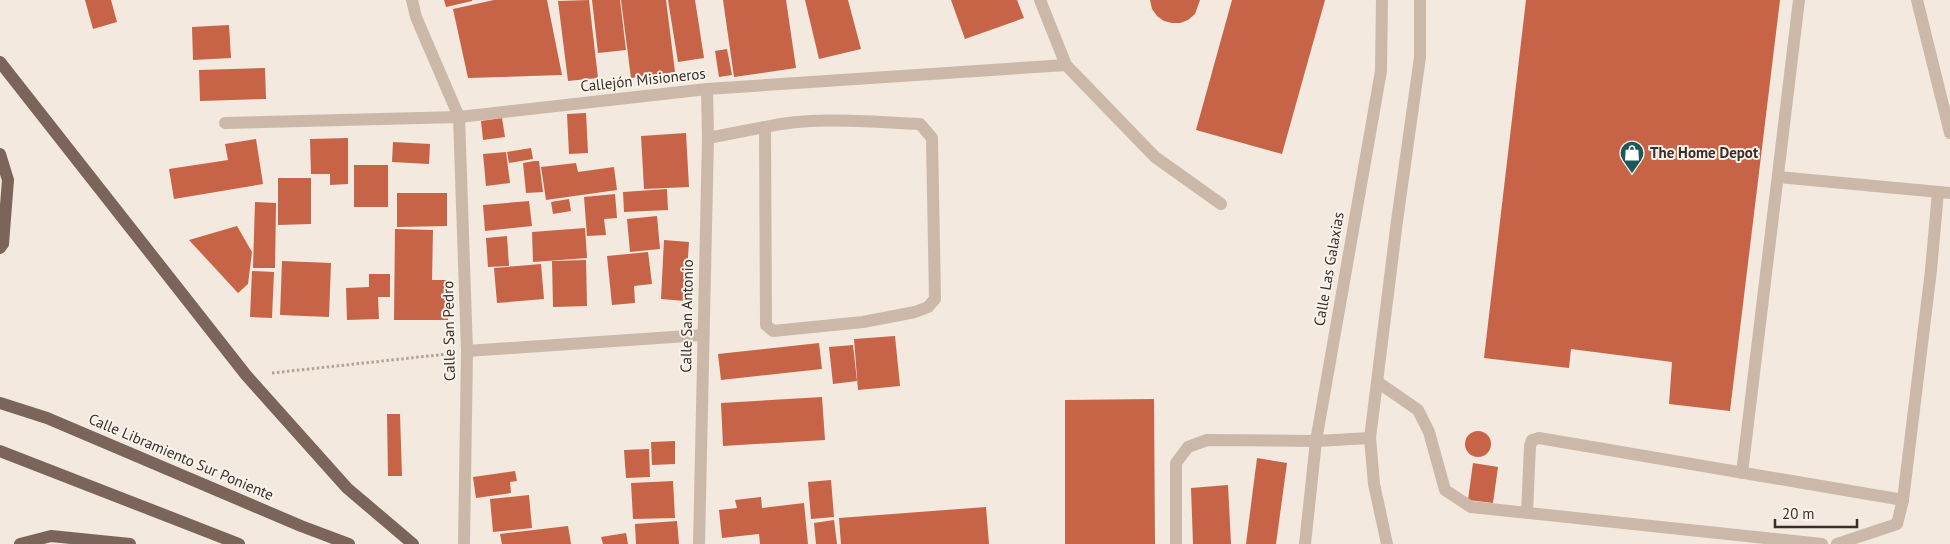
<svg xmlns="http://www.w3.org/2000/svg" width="1950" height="544" viewBox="0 0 1950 544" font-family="'PT Sans',sans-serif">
	<rect width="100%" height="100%" fill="#f3e9de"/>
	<g fill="#c76447">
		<polygon points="85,0 111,0 117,22 93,29"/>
		<polygon points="444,0 472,0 472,1 446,7"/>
		<polygon points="494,0 547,0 562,75 468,78 453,9"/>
		<polygon points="589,0 598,78 568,81 558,1"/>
		<polygon points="592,0 620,0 626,50 598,53"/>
		<polygon points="621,0 666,0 675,72 631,78"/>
		<polygon points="668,0 695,0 704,58 678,62"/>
		<polygon points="723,0 786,0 796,68 734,77"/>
		<polygon points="805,0 848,0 861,49 819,59"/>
		<polygon points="951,0 1017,0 1024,18 965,39"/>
		<polygon points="1150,0 1200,0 1195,14 1188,20 1180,23 1172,23 1164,21 1157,16 1152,9"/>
		<polygon points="1232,0 1325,0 1282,154 1196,130"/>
		<polygon points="1526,0 1780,0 1730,411 1669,404 1672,362 1571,349 1569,368 1484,358"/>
		<polygon points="229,25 231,58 193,60 192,27"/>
		<polygon points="727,49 732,75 719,77 715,51"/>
		<polygon points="265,68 266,99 200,101 199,70"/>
		<polygon points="586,113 588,153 569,154 567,114"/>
		<polygon points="502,118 505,137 483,140 481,121"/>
		<polygon points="686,133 689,187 644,189 641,136"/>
		<polygon points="348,138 348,184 330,185 330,174 311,174 310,139"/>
		<polygon points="256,139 263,184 174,199 169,169 228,160 225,144"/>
		<polygon points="393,142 430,144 429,164 392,162"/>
		<polygon points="531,148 533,159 509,163 507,152"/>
		<polygon points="506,152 510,183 486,186 483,154"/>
		<polygon points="534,161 539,161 543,192 526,193 523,163"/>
		<polygon points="576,163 578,172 614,167 617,190 546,200 541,167"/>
		<rect x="354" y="165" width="34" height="42"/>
		<polygon points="278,178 311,178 311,224 278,225"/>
		<polygon points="667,189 668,210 624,212 623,192"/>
		<polygon points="397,193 447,193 447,226 397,227"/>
		<polygon points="615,194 617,218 604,219 606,235 587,236 584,197"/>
		<polygon points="569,199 571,211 553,214 551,202"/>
		<polygon points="529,201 532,226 485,231 483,205"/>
		<polygon points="255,202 276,203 275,268 253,268"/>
		<polygon points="657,216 660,249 630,252 627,219"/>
		<polygon points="237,226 252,252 248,284 238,293 189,240"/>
		<polygon points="585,228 587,258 533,262 532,232"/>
		<polygon points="395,229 433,230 432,280 448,280 448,320 394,320"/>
		<polygon points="507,236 509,266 488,267 486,238"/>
		<polygon points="664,240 689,242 685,301 661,299"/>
		<polygon points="648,252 652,284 634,286 635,303 612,305 607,256"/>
		<polygon points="586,260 587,306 553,307 552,261"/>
		<polygon points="282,261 331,263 329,317 280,315"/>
		<polygon points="541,264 544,299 497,303 494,268"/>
		<polygon points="252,271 274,272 272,318 250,317"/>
		<polygon points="369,274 390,274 390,297 378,297 379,319 347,320 346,288 369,287"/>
		<polygon points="895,336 900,386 858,390 854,339"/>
		<polygon points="819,343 822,369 721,380 718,354"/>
		<polygon points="853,345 857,381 833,384 829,347"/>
		<polygon points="822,397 825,440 723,446 721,403"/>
		<polygon points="1154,399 1155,544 1065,544 1065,400"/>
		<polygon points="387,414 400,414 402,476 388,476"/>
		<circle cx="1478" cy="444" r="13"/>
		<polygon points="675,441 675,464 652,465 651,442"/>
		<polygon points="649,449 650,477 626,478 624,450"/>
		<polygon points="1257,458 1287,463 1276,544 1246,544"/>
		<polygon points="1473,463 1498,467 1493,503 1468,500"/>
		<polygon points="515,471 517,481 510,482 511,493 476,498 473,477"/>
		<polygon points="831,480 834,517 811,519 808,482"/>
		<polygon points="673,481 675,518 633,519 631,483"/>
		<polygon points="1228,485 1231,544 1193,544 1191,488"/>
		<polygon points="529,495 532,528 493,532 490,499"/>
		<polygon points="761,497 762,508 804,503 808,544 760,544 759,534 722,538 719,510 737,508 735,500"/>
		<polygon points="986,507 989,544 841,544 839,518"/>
		<polygon points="834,520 837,544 816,544 814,523"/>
		<polygon points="677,521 679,544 636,544 635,524"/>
		<polygon points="568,526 571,544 502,544 500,534"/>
		<polygon points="626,533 628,544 603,544 601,537"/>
	</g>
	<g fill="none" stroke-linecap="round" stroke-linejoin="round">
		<polyline stroke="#b7a293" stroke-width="3" stroke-dasharray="2.5 2.5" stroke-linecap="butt" points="272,373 447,354"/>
		<g stroke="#ccb8a9" stroke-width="12">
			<polyline points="412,0 416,17 459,117 467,351 464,544"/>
			<polyline points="1040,0 1066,65 1155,157 1221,204"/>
			<polyline points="1917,0 1950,133"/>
			<polyline points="225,123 459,117 707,89 1066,65"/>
			<path d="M708,138L765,127L766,325L773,331L863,322L915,312L928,307L935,299L932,138L920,124C868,122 816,116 765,127"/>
			<polyline points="1778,177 1950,193"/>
			<polyline points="467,351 702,335"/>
			<polyline points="1379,383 1418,410 1429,432 1445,490 1471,507 1822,544"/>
			<polyline points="1742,473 1799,0"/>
			<polyline points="1527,513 1530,446 1532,440 1539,438 1903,500"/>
			<polyline points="699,544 708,138 707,89"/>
			<polyline points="1176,544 1176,463 1188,447 1207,440 1316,441 1370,438"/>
			<polyline points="1305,544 1316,441 1381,71 1382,0"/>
			<polyline points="1387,544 1374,484 1370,438 1397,221 1420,57 1420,0"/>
			<polyline points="1837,544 1897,524 1903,500 1931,270 1938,192"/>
		</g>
		<g stroke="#7b645a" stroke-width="12">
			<polyline points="0,62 246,375 347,488 413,544"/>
			<polyline points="0,154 8,180 3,244 0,248"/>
			<polyline points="0,403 47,418 301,526 349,544"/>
			<polyline points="0,451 239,544"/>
			<polyline points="20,544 51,536 130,544"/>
		</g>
	</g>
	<defs>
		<symbol id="shop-pin" viewBox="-11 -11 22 30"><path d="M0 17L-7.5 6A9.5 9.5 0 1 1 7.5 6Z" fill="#1e585b" stroke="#faf3eb"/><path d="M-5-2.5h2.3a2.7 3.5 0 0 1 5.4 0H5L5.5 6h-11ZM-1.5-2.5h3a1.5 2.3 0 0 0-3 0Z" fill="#fff"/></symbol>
	</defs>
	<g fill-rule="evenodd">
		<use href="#shop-pin" x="1618" y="139" width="28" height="38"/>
	</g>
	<g text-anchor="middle" stroke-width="4" stroke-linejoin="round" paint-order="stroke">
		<g font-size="15" fill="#392e29" stroke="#faf3eb">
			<text transform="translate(643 80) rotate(-6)" y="5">Callejón Misioneros</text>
			<text transform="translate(1329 269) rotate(-80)" y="5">Calle Las Galaxias</text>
			<text transform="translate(687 316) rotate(-89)" y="5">Calle San Antonio</text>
			<text transform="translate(449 331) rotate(-91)" y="5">Calle San Pedro</text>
			<text transform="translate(181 457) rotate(23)" y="5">Calle Libramiento Sur Poniente</text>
		</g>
		<g font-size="15" font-weight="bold" fill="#392e29" stroke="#faf3eb" text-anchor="start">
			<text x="1650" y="158">The Home Depot</text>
		</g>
	</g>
	<path d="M1775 519v8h82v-8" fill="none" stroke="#392e29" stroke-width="2.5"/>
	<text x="1782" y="519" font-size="15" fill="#392e29" stroke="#faf3eb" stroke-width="4" paint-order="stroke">20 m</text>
</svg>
